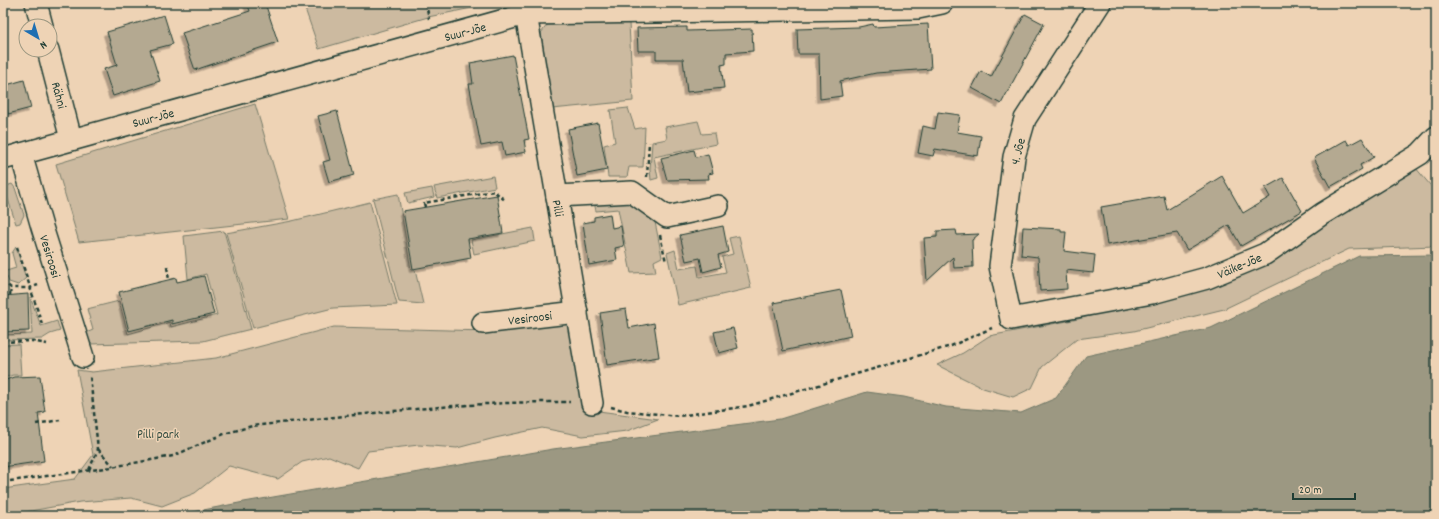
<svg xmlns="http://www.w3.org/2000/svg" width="1439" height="519" viewBox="0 0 1439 519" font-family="Dekko,sans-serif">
	<defs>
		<filter id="shadow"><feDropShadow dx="-3.5" dy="3.5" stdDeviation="0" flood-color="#0004"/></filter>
	</defs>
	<rect width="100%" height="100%" fill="#eed3b5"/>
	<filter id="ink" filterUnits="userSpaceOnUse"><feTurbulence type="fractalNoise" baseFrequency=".025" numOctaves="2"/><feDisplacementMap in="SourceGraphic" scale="8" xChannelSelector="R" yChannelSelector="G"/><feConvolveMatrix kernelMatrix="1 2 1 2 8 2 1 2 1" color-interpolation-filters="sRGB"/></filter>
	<g filter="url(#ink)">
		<g fill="#ccbaa0" stroke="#767c6a">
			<polygon points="303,3 496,3 428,17 319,49"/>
			<polygon points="629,23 633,101 552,109 541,33 547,25"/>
			<polygon points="255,104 289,219 79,242 56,164"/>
			<polygon points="628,108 635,129 645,127 643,167 629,167 627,177 608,177 604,145 615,142 610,110"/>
			<polygon points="698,121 702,134 714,133 716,144 654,157 658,178 651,180 650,170 652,142 667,139 665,127"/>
			<polygon points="1415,167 1436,192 1436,246 1349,249 1224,309 1134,331 1077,339 1042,367 1032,388 1013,397 983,388 937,365 963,353 989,336 1078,319 1233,279"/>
			<polygon points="493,176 495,187 437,198 434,187"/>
			<polygon points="12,184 15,188 24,215 20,223 16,224 4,187"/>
			<polygon points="432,188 434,197 408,203 405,193"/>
			<polygon points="398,194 411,270 415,270 423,304 399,302 373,199"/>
			<polygon points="370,202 397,305 333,308 253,328 226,233 292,221"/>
			<polygon points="594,202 638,202 654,217 662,257 654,261 656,272 631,273 618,209 596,211"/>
			<polygon points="533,228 535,241 474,254 471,240"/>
			<polygon points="224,231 251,329 203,341 89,344 86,333 93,330 87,309 119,301 128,334 170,322 171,327 217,315 206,274 188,279 184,236"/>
			<polygon points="739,236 751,288 678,305 667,253 675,250 679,269 697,266 699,277 726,272 722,257 733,254 729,238"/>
			<polygon points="16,247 26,278 18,285 9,282 7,277 3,278 3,272 16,268 12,253"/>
			<polygon points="30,297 41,326 57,321 60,331 50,334 42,339 3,340 3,335 32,334"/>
			<polygon points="567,323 584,409 658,419 627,431 583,436 542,428 495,438 457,448 419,445 368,451 358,468 329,456 302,462 278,479 229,466 195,493 162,506 131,498 80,502 3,516 3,489 75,479 93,455 77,370 92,372 216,358 334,327 487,331"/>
			<polygon points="19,344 21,375 13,375 3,378 3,345"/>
		</g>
		<polygon fill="#9c9882" stroke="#6a7463" points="1436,255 1436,516 173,516 244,502 553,449 780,419 867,392 904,397 946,407 1021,413 1056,398 1086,356 1211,328 1359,256"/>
		<g fill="#b4a991" stroke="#1f3d34" filter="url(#shadow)">
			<polygon points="247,3 265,3 278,42 195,70 182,33 250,11"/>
			<polygon points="1025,14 1044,24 1001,104 972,88 981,71 991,77"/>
			<polygon points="164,15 173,44 150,50 160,81 113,96 104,69 117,65 107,32"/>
			<polygon points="873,24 874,27 928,24 931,69 876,73 840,81 842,96 820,99 819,54 798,54 797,29 859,27"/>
			<polygon points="687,27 687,31 752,29 753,51 726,53 726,64 721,65 724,88 687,92 683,59 656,59 656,51 638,51 637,28"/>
			<polygon points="513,55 529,139 524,140 526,152 505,156 502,142 481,146 469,84 473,84 470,63"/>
			<polygon points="24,80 31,108 8,114 3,96 3,86"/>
			<polygon points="337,111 354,175 329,182 323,162 330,160 318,116"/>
			<polygon points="938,112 960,115 957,132 981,136 978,156 935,149 933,156 918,153 923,126 935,129"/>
			<polygon points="598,123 607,170 577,176 568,129"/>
			<polygon points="1362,138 1374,157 1360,165 1362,169 1330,187 1314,158 1346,140 1349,145"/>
			<polygon points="694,150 696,157 708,154 713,173 708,174 709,179 667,180 661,158"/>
			<polygon points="1222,176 1243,213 1270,197 1265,188 1283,178 1302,211 1241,246 1229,225 1187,250 1177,233 1107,245 1101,207 1164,196 1167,210"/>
			<polygon points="497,195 503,233 468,239 471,258 413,269 403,211"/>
			<polygon points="610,214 612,228 621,226 624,246 615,248 617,260 589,265 583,223 594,221 594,217"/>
			<polygon points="723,226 728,252 718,255 721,267 703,272 700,258 686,261 680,235"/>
			<polygon points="1023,227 1061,229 1061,232 1066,232 1064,251 1095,255 1093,273 1066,270 1067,289 1040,291 1038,257 1021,255"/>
			<polygon points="956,230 957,235 979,234 972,240 973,267 954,268 953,257 927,281 924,238 937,237 937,231"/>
			<polygon points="204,276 214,314 172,324 172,320 129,331 119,292 176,278 177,282"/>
			<polygon points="841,290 851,336 783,351 773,303"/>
			<polygon points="28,294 29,331 3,332 3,296"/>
			<polygon points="626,309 629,328 654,323 659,357 607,365 600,313"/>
			<polygon points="733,328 738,348 719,353 714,332"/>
			<polygon points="40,376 45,412 38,413 44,461 3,467 3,381 14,377"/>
		</g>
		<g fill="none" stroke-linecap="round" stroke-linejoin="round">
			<defs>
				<g id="minor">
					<polyline points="36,3 42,26"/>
					<polyline points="1100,3 1025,119 1014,157 1000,266 1011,319 1152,293 1207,278 1265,254 1322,214 1420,154 1436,137"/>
					<polyline points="526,14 592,403"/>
					<polyline points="48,50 71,139"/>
					<polyline points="21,154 42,227 83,357"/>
					<polyline points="3,159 526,14 918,8 942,3"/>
					<polyline points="557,196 632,192 667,217 718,206"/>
					<polyline points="483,323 577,312"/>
				</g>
			</defs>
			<use href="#minor" stroke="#1f3d34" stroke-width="24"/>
			<g stroke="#1f3d34" stroke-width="2.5" stroke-dasharray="4 3" stroke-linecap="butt">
				<polyline points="426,3 429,19"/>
				<polyline points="1432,171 1436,178"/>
				<polyline points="647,177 649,142"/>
				<polyline points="425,207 424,203 494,191 506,201"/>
				<polyline points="660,235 666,262"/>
				<polyline points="17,247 42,324"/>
				<polyline points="167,267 169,280"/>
				<polyline points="3,281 11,288 30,288 38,285"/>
				<polyline points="10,295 11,288"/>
				<polyline points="3,342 32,341 47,344"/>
				<polyline points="611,407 627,411 679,416 748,406 951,346 992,328"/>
				<polyline points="36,424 60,420"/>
				<polyline points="98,449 113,466"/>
				<polyline points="89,470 98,449 90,376"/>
				<path d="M3,482L106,468L173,456L224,434L252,426C358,415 464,401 570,402"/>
			</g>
			<use href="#minor" stroke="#eed3b5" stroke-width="21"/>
		</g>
	</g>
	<g text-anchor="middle" stroke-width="3" stroke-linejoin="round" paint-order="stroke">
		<g font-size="13" fill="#1f3d34" stroke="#eed3b5">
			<text transform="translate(465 31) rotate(-15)" y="5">Suur-Jõe</text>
			<text transform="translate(60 95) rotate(75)" y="5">Rähni</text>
			<text transform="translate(153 117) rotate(-15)" y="5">Suur-Jõe</text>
			<text transform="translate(1017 151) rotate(-76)" y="5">4. Jõe</text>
			<text transform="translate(559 208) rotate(80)" y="5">Pilli</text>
			<text transform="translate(51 256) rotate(73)" y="5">Vesiroosi</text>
			<text transform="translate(1239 265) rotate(-23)" y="5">Väike-Jõe</text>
			<text transform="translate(530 317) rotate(-7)" y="5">Vesiroosi</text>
		</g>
		<g font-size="13" fill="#304a3f" stroke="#eed3b5">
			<text x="158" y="438">Pilli park</text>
		</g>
	</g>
	<rect width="1439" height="519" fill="none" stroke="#eed3b5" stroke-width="16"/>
	<rect x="8" y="8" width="1423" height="503" fill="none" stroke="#1f3d34" stroke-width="1.5" filter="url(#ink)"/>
	<g transform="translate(38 38) rotate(142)"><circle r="19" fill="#eed3b5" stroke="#9b9781"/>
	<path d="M0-3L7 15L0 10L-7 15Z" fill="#1f6fb2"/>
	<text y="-6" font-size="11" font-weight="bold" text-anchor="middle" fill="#1f3d34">N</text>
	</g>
	<path d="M1293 493v6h62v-6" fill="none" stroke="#1f3d34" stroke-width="2"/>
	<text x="1299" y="493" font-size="12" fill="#1f3d34" stroke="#eed3b5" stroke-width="3" paint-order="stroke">20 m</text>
</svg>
